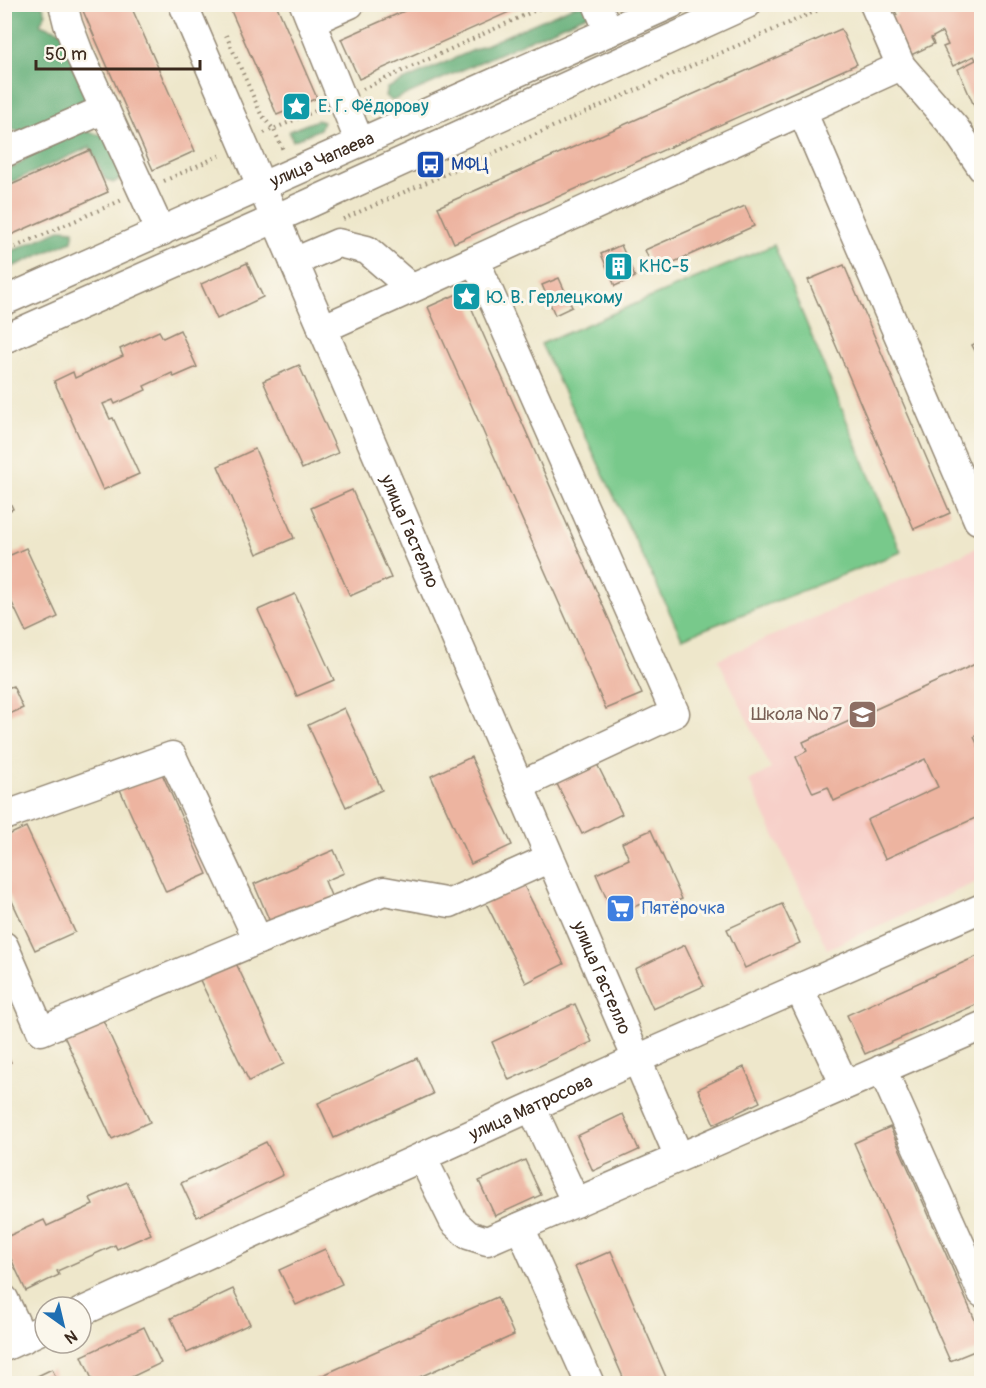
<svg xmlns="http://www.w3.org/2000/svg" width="986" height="1388" viewBox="0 0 986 1388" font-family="Pangolin,sans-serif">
	<rect width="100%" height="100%" fill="#fbf7ec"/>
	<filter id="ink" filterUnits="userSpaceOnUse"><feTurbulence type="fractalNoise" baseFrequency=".0167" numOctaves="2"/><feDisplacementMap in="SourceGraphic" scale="12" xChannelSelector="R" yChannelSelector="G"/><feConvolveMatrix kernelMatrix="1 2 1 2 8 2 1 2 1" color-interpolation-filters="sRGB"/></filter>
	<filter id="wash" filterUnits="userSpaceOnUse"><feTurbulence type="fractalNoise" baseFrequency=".008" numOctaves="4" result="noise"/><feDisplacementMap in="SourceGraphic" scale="24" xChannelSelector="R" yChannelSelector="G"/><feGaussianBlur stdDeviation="1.35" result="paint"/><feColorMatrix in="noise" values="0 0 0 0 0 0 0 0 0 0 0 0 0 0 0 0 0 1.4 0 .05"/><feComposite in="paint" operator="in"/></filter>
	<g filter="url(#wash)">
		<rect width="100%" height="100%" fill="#eee7cb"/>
		<polygon fill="#f7d0c9" points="981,546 981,880 827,949 749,781 771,769 718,659"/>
		<polygon fill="#78c98b" stroke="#5a7a54" stroke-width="1.5" points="774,245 901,552 682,638 541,344"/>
		<g fill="#62ad77" stroke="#4e6c4a" stroke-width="1.5">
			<polygon points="4,5 42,5 46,13 40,24 93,42 73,68 100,59 103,74 89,98 23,133 5,127"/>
			<polygon points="586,5 589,14 392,101 385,96 387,88 574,6"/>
			<polygon points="85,111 88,132 106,136 125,176 113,183 105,179 90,147 5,185 4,170 16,166"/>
			<polygon points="317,120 323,122 320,129 293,141 289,131"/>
			<polygon points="62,229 74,230 72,241 5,270 5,254"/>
		</g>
		<g id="blocks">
			<g fill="#edb4a0">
				<polygon points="80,4 130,4 195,151 153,170"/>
				<polygon points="228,4 276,4 317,98 277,115"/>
				<polygon points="420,4 527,4 359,79 341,39"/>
				<polygon points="907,4 982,4 982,124 958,69 976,60 974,56 953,66 943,47 948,45 942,32 931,38 934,44 907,57 888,19 897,15 895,11"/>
				<polygon points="841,29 857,64 454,243 438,207"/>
				<polygon points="90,150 108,192 4,238 4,188"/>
				<polygon points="745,206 754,226 654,271 645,250"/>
				<polygon points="621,245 635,277 615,286 601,254"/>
				<polygon points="247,263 263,297 217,319 201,284"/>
				<polygon points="844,265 950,513 914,529 808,280"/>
				<polygon points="559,278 572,307 555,315 542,285"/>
				<polygon points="464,291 642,694 606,709 428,307"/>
				<polygon points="180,330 197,367 174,377 172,373 144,386 146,390 115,404 113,400 103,404 110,419 113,418 139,474 103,490 54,381 73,372 75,378 123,356 120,349 159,331 163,338"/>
				<polygon points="982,340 982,364 972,345"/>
				<polygon points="299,365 338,453 302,469 263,381"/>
				<polygon points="255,449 294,538 257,554 218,466"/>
				<polygon points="4,490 13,509 4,513"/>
				<polygon points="352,490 391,578 350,596 311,508"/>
				<polygon points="26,548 58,617 26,632 4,586 4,558"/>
				<polygon points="295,594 334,680 297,696 258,610"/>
				<polygon points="982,661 982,733 974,737 982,754 982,815 885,859 867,820 938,787 925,759 834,801 828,787 813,793 796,757 807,751 803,742"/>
				<polygon points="13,686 23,708 7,715 10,723 4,725 4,689"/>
				<polygon points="344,708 382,790 346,807 308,725"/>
				<polygon points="471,757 512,845 471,864 431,776"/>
				<polygon points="594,758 622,814 582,834 554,778"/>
				<polygon points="159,767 207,874 166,892 118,785"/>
				<polygon points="26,827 75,932 35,950 4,884 4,837"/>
				<polygon points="651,830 682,899 650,913 645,902 614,916 596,874 629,859 622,843"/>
				<polygon points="334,850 344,873 325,881 334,903 273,929 254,884"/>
				<polygon points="521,880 564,964 526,983 484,899"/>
				<polygon points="782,904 800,943 745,968 727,929"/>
				<polygon points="685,945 704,986 653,1009 635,969"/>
				<polygon points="982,954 982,1002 865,1054 847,1015"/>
				<polygon points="233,957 284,1064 249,1081 197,974"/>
				<polygon points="575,1004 592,1042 509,1080 492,1042"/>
				<polygon points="102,1018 150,1122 112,1139 64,1036"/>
				<polygon points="4,1048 11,1062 4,1065"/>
				<polygon points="417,1058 433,1094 334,1138 318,1103"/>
				<polygon points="744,1067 760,1102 714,1124 698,1089"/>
				<polygon points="623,1114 639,1150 593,1171 577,1136"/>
				<polygon points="890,1127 982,1336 982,1348 950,1361 854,1143"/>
				<polygon points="266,1142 283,1175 197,1217 181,1183"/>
				<polygon points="525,1160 541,1195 495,1216 479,1181"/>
				<polygon points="127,1182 151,1234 117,1249 115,1245 57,1271 59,1275 26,1291 4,1244 4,1238 44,1220 47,1226 93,1205 90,1198"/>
				<polygon points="325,1249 342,1284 296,1305 279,1270"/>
				<polygon points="611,1251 669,1384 626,1384 575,1267"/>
				<polygon points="233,1289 250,1324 187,1353 171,1318"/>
				<polygon points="497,1297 514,1335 404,1384 303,1384"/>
				<polygon points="144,1327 161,1363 117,1384 94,1384 82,1356"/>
				<polygon points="52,1369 59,1384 21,1384"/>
			</g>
		</g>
	</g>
	<g filter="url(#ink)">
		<use href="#blocks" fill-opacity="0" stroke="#948874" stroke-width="1.5"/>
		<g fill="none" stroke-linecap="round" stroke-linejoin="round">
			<defs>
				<g id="minor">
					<polyline points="63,4 68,24 79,53 161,232"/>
					<path id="s1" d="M183,4L679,1157"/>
					<polyline points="304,4 360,143"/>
					<polyline points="597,4 609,32"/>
					<polyline points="874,4 901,66"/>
					<polyline points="312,21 350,4"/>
					<polyline points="802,111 978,520 982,519"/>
					<polyline points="4,153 105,109"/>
					<polyline points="294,262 338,243 367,250 411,288"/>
					<path id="s2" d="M4,301L671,4"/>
					<polyline points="322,329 475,260"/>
					<polyline points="4,339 308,204 747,4"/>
					<polyline points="519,786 675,713 475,260 901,66 955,128 982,168"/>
					<polyline points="4,816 172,756 258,940"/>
					<polyline points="4,946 41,1031 258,940 384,891 450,903 550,858"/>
					<polyline points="799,988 845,1085"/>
					<polyline points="882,1069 982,1293"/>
					<polyline points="536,1117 576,1203"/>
					<polyline points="422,1157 454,1222 468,1235 487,1241 982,1026"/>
					<polyline points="520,1227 590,1384"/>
					<polyline points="4,1299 23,1339"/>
					<path id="s3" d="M81,1312L637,1059L982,908"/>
					<polyline points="4,1347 45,1328"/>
				</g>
			</defs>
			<use href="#minor" stroke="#948874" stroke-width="31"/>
			<g stroke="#948874" stroke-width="4" stroke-dasharray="1.5 4.5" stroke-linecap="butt">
				<polyline points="226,35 261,114 274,130 284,152"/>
				<polyline points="363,89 549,4"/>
				<polyline points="264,133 320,109"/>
				<polyline points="164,181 223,154"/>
				<polyline points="343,219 832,4"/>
				<polyline points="4,252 122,200"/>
			</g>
			<use href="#minor" stroke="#fff" stroke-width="28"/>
		</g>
	</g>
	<defs>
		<symbol id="sight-square" viewBox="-11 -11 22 22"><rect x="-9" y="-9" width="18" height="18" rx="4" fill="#0f9aa8" stroke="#fbf7ec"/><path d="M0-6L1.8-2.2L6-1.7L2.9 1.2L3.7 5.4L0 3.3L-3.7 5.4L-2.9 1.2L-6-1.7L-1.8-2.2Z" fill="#fff"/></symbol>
		<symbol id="bus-square" viewBox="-11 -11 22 22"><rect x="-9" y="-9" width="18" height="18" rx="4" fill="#1a4fb4" stroke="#fbf7ec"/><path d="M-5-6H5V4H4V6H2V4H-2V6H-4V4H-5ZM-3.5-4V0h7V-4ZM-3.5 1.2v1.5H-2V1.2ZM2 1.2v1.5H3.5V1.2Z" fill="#fff"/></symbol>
		<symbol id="building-square" viewBox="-11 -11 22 22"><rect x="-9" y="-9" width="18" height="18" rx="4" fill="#0f9aa8" stroke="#fbf7ec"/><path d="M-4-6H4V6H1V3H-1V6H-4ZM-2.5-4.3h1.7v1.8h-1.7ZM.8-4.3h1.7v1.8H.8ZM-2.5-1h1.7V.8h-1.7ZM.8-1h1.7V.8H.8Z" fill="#fff"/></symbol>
		<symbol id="school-square" viewBox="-11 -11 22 22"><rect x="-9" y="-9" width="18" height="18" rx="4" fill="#8d6e63" stroke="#fbf7ec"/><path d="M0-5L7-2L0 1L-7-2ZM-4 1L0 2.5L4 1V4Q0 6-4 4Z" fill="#fff"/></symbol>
		<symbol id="supermarket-square" viewBox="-11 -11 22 22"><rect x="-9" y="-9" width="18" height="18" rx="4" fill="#3f7fe0" stroke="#fbf7ec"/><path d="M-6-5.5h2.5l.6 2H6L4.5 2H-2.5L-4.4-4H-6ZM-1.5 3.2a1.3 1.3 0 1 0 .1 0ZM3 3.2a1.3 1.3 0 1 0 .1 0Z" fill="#fff"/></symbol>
	</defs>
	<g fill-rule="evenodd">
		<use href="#sight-square" x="280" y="90" width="33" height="33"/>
		<use href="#bus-square" x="414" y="148" width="33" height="33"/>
		<use href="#building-square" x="602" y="250" width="33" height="33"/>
		<use href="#sight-square" x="450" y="280" width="33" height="33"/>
		<use href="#school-square" x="846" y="698" width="33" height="33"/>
		<use href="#supermarket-square" x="604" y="892" width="33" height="33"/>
	</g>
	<g text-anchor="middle" stroke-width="6" stroke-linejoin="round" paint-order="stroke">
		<g font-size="18" fill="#0d838f" stroke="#fbf7ec" text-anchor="start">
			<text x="318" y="112">Е. Г. Фёдорову</text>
			<text x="639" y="272">КНС-5</text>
			<text x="487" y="303">Ю. В. Герлецкому</text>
		</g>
		<g font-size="18" fill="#3b2a1e" stroke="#fbf7ec">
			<text dy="6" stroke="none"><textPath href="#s2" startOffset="348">улица Чапаева</textPath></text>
			<text dy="6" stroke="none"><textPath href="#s1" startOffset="574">улица Гастелло</textPath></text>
			<text dy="6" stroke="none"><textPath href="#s1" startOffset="1060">улица Гастелло</textPath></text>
			<text dy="6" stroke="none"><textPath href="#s3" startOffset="494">улица Матросова</textPath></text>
		</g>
		<g font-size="18" fill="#164399" stroke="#fbf7ec" text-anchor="start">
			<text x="451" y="170">МФЦ</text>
		</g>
		<g font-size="18" fill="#785e54" stroke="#fbf7ec" text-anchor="end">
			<text x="842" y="720">Школа № 7</text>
		</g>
		<g font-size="18" fill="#366cbe" stroke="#fbf7ec" text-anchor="start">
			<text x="642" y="914">Пятёрочка</text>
		</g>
	</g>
	<rect width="986" height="1388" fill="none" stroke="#fbf7ec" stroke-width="24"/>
	<g transform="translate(63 1325) rotate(146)"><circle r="28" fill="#fbf7ec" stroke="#aea59a" stroke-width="1.5"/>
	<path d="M0-4.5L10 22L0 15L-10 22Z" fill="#1f6fb2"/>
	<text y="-9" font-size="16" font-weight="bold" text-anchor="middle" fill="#3b2a1e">N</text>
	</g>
	<path d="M36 60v9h164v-9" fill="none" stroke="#3b2a1e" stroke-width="3"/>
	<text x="45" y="60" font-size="18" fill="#3b2a1e" stroke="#fbf7ec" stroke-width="4.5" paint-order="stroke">50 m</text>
</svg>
